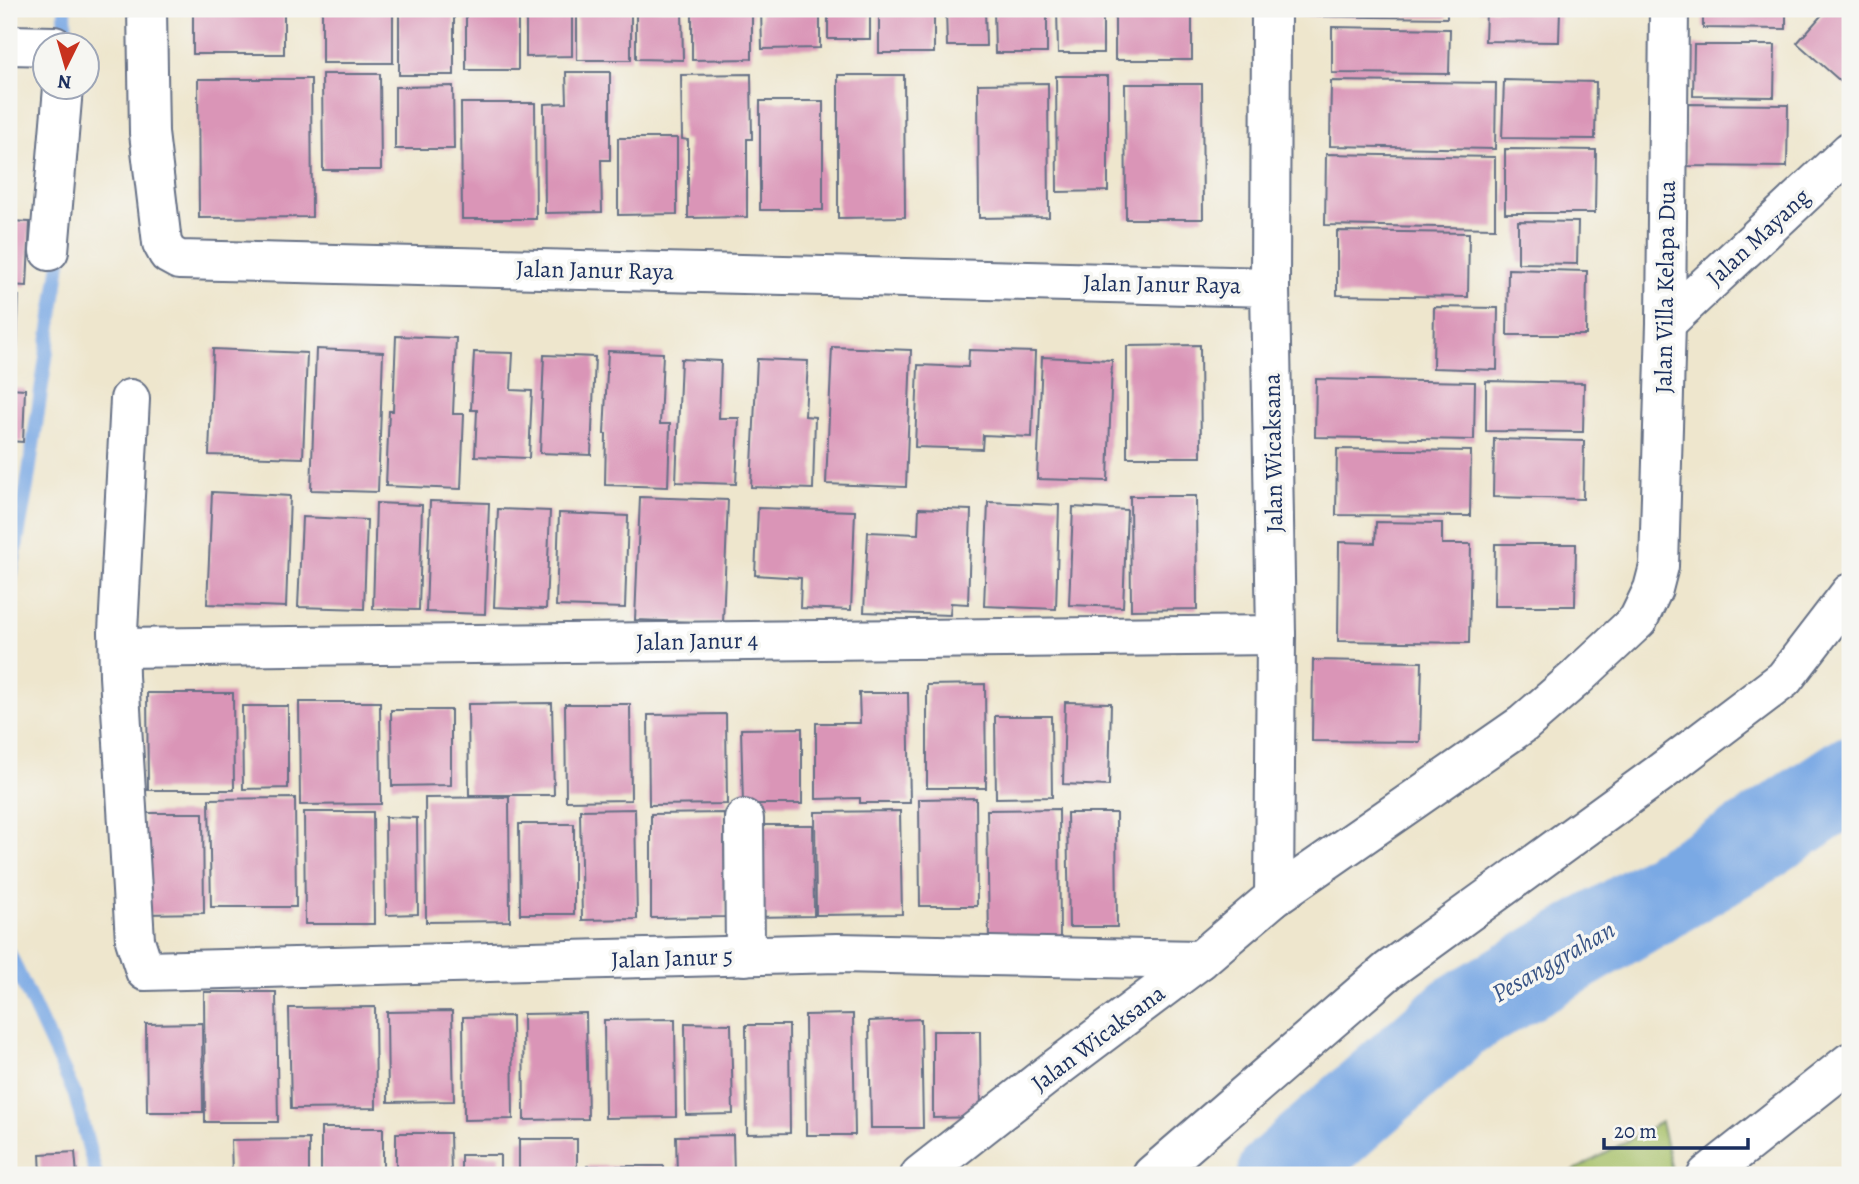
<svg xmlns="http://www.w3.org/2000/svg" width="1859" height="1184" viewBox="0 0 1859 1184" font-family="Alegreya,serif">
	<rect width="100%" height="100%" fill="#f6f6f2"/>
	<filter id="ink" filterUnits="userSpaceOnUse"><feTurbulence type="fractalNoise" baseFrequency=".0143" numOctaves="2"/><feDisplacementMap in="SourceGraphic" scale="14" xChannelSelector="R" yChannelSelector="G"/><feConvolveMatrix kernelMatrix="1 2 1 2 8 2 1 2 1" color-interpolation-filters="sRGB"/></filter>
	<filter id="wash" filterUnits="userSpaceOnUse"><feTurbulence type="fractalNoise" baseFrequency=".00686" numOctaves="4" result="noise"/><feDisplacementMap in="SourceGraphic" scale="28" xChannelSelector="R" yChannelSelector="G"/><feGaussianBlur stdDeviation="1.57" result="paint"/><feColorMatrix in="noise" values="0 0 0 0 0 0 0 0 0 0 0 0 0 0 0 0 0 1.4 0 .05"/><feComposite in="paint" operator="in"/></filter>
	<g filter="url(#wash)">
		<rect width="100%" height="100%" fill="#eee6cd"/>
		<polygon fill="#a5bf65" stroke="#607762" stroke-width="2" points="1661,1122 1673,1175 1566,1175"/>
		<g fill="none" stroke-linecap="round" stroke-linejoin="round">
			<g stroke="#7aa9e4" stroke-width="14">
				<polyline points="65,9 66,46"/>
				<polyline points="9,586 27,486 62,249"/>
				<polyline points="9,953 75,1095 96,1175"/>
			</g>
			<polyline stroke="#7aa9e4" stroke-width="86" points="1280,1175 1460,1016 1755,842 1850,779"/>
		</g>
		<g id="blocks">
			<g fill="#da95b7">
				<rect x="193" y="9" width="91" height="45"/>
				<rect x="322" y="9" width="71" height="54"/>
				<rect x="399" y="9" width="55" height="66"/>
				<rect x="466" y="9" width="52" height="61"/>
				<polygon points="526,9 572,9 572,56 526,57"/>
				<rect x="577" y="9" width="54" height="51"/>
				<polygon points="636,9 682,9 683,60 636,59"/>
				<polygon points="692,9 752,9 752,59 692,60"/>
				<polygon points="761,9 820,9 820,48 762,49"/>
				<rect x="828" y="9" width="42" height="30"/>
				<rect x="879" y="9" width="55" height="44"/>
				<polygon points="946,9 985,9 986,46 947,46"/>
				<polygon points="994,9 1047,9 1047,53 995,53"/>
				<polygon points="1057,9 1103,9 1103,53 1058,53"/>
				<rect x="1115" y="9" width="77" height="51"/>
				<polygon points="1297,9 1447,9 1447,18 1297,16"/>
				<polygon points="1479,9 1560,9 1559,42 1485,41 1486,11 1479,11"/>
				<polygon points="1703,9 1786,9 1786,29 1703,28"/>
				<polygon points="1827,9 1850,9 1850,83 1847,87 1797,43"/>
				<polygon points="1332,27 1450,29 1449,74 1332,73"/>
				<polygon points="1694,45 1775,45 1774,97 1693,96"/>
				<polygon points="566,72 610,72 610,160 601,160 602,212 545,213 544,104 567,103"/>
				<polygon points="322,74 380,74 381,170 323,170"/>
				<polygon points="751,74 752,139 747,139 747,217 688,218 688,140 682,139 681,75"/>
				<polygon points="838,75 904,75 905,217 838,218"/>
				<polygon points="1056,76 1108,76 1108,191 1057,192"/>
				<polygon points="198,79 311,79 312,217 199,218"/>
				<polygon points="1504,80 1596,82 1595,139 1502,138"/>
				<polygon points="1331,81 1496,83 1495,149 1330,146"/>
				<polygon points="1048,83 1049,217 979,218 978,84"/>
				<polygon points="1125,84 1202,84 1203,219 1126,219"/>
				<polygon points="453,86 454,149 395,149 395,87"/>
				<rect x="760" y="101" width="63" height="109"/>
				<polygon points="461,103 535,103 536,219 462,219"/>
				<polygon points="1686,104 1788,105 1787,167 1686,166"/>
				<polygon points="618,138 677,138 677,214 618,215"/>
				<polygon points="1505,149 1596,150 1595,213 1505,213"/>
				<polygon points="1326,154 1495,157 1495,228 1325,225"/>
				<polygon points="9,221 30,222 27,286 9,285"/>
				<polygon points="1518,221 1578,222 1577,264 1518,263"/>
				<polygon points="1337,231 1469,233 1468,297 1337,295"/>
				<polygon points="1508,269 1587,271 1586,335 1507,335"/>
				<polygon points="9,295 19,296 17,350 9,349"/>
				<polygon points="1434,307 1498,308 1497,370 1433,368"/>
				<polygon points="396,336 456,338 453,414 464,414 461,489 386,486 389,411 393,411"/>
				<polygon points="1200,345 1201,457 1127,457 1127,346"/>
				<polygon points="832,347 911,350 906,487 826,484"/>
				<polygon points="213,349 307,353 303,458 209,455"/>
				<polygon points="316,349 383,352 378,492 311,490"/>
				<polygon points="969,350 1035,352 1032,437 983,435 982,449 915,447 918,365 968,367"/>
				<polygon points="608,351 663,353 660,424 670,424 668,487 605,485 606,434 604,434"/>
				<polygon points="474,352 513,353 511,390 532,391 529,458 475,456 477,410 471,410"/>
				<polygon points="544,355 595,357 591,455 540,453"/>
				<polygon points="1042,357 1112,360 1108,481 1037,479"/>
				<polygon points="681,359 721,361 719,418 739,418 736,484 676,482"/>
				<polygon points="757,359 808,361 805,416 815,417 813,489 751,487"/>
				<polygon points="1316,379 1475,382 1474,440 1315,437"/>
				<polygon points="1486,381 1584,383 1583,432 1486,431"/>
				<polygon points="9,388 25,389 23,442 9,441"/>
				<polygon points="1494,439 1584,441 1583,499 1493,497"/>
				<polygon points="1337,449 1471,451 1470,516 1336,515"/>
				<polygon points="212,492 290,496 286,607 207,604"/>
				<polygon points="1130,496 1196,496 1197,609 1131,610"/>
				<polygon points="640,497 728,500 723,623 635,620"/>
				<polygon points="430,501 489,503 485,614 426,612"/>
				<polygon points="988,502 1059,505 1056,609 984,606"/>
				<polygon points="376,503 422,505 419,610 373,609"/>
				<polygon points="1073,507 1127,510 1123,607 1069,605"/>
				<polygon points="758,508 855,511 851,610 800,608 801,578 755,575"/>
				<polygon points="919,508 971,510 968,604 951,603 950,615 864,612 868,532 918,534"/>
				<polygon points="498,509 550,511 546,609 494,607"/>
				<polygon points="559,513 628,516 625,608 556,606"/>
				<polygon points="302,517 367,520 364,609 298,607"/>
				<polygon points="1376,522 1442,523 1442,544 1471,544 1469,643 1338,641 1339,542 1375,543"/>
				<polygon points="1495,544 1576,544 1575,606 1494,606"/>
				<polygon points="1313,660 1422,662 1420,742 1312,741"/>
				<polygon points="985,684 986,788 927,788 927,685"/>
				<polygon points="147,693 233,693 234,790 148,790"/>
				<polygon points="859,693 908,693 910,803 860,803 860,798 816,799 816,723 860,723"/>
				<polygon points="299,702 380,702 381,804 300,805"/>
				<polygon points="1065,702 1111,703 1109,786 1063,784"/>
				<polygon points="552,703 554,795 469,795 468,704"/>
				<polygon points="565,704 630,704 631,800 566,801"/>
				<polygon points="242,706 288,706 288,788 243,789"/>
				<polygon points="391,710 451,710 451,785 392,786"/>
				<polygon points="726,714 727,804 649,805 648,715"/>
				<polygon points="995,716 1051,716 1052,797 996,798"/>
				<polygon points="802,728 802,804 743,804 741,729"/>
				<polygon points="509,797 510,921 426,922 425,798"/>
				<polygon points="295,798 296,907 211,907 209,799"/>
				<polygon points="976,798 977,906 920,906 919,799"/>
				<polygon points="635,809 637,919 582,920 580,810"/>
				<polygon points="1059,809 1060,940 989,941 987,810"/>
				<polygon points="900,811 902,914 816,915 815,812"/>
				<polygon points="304,812 373,812 374,924 305,924"/>
				<polygon points="144,813 203,813 204,913 144,914"/>
				<polygon points="724,813 725,917 651,918 651,814"/>
				<polygon points="1067,813 1116,813 1117,927 1069,927"/>
				<polygon points="385,817 417,818 418,914 386,915"/>
				<polygon points="519,824 574,824 574,914 520,914"/>
				<polygon points="750,825 813,825 814,916 751,917"/>
				<polygon points="204,992 276,992 278,1122 205,1122"/>
				<polygon points="375,1007 376,1108 291,1109 289,1008"/>
				<polygon points="452,1011 454,1101 388,1102 387,1012"/>
				<polygon points="586,1013 588,1119 524,1120 523,1014"/>
				<polygon points="853,1014 855,1135 806,1135 805,1015"/>
				<polygon points="512,1016 513,1119 464,1120 463,1017"/>
				<polygon points="675,1019 676,1117 605,1118 604,1020"/>
				<polygon points="921,1019 923,1128 871,1128 869,1021"/>
				<polygon points="202,1023 203,1112 147,1112 146,1024"/>
				<polygon points="685,1023 731,1024 733,1114 686,1115"/>
				<polygon points="746,1025 789,1025 790,1133 747,1134"/>
				<polygon points="933,1031 980,1031 981,1117 933,1118"/>
				<rect x="321" y="1128" width="62" height="47"/>
				<polygon points="396,1133 450,1133 451,1175 396,1175"/>
				<polygon points="733,1135 734,1175 677,1175 676,1136"/>
				<polygon points="309,1139 309,1175 232,1175 231,1140"/>
				<rect x="519" y="1139" width="58" height="36"/>
				<polygon points="75,1152 77,1175 41,1175 40,1154"/>
				<rect x="461" y="1155" width="39" height="20"/>
				<polygon points="587,1166 664,1166 664,1175 588,1175"/>
			</g>
		</g>
	</g>
	<g filter="url(#ink)">
		<use href="#blocks" fill-opacity="0" stroke="#656f85" stroke-width="2"/>
		<g fill="none" stroke-linecap="round" stroke-linejoin="round">
			<defs>
				<g id="minor">
					<polyline points="147,9 149,133 162,243 168,254 179,260 1270,287"/>
					<polyline points="1271,9 1270,287 1276,635 1274,897"/>
					<polyline points="9,45 54,46"/>
					<polyline points="49,251 63,88"/>
					<polyline points="1666,323 1850,151"/>
					<polyline points="130,399 118,632 119,676 135,940 145,971 837,953 1200,960"/>
					<polyline points="119,648 1276,635"/>
					<polyline points="744,819 745,956"/>
					<polyline points="920,1175 1051,1072 1200,960 1274,897 1523,724 1576,678 1638,620 1653,589 1659,566 1666,323 1669,9"/>
					<polyline points="1152,1175 1389,970 1660,773 1784,679 1850,593"/>
					<polyline points="1707,1175 1850,1062"/>
				</g>
			</defs>
			<use href="#minor" stroke="#656f85" stroke-width="42"/>
			<use href="#minor" stroke="#fff" stroke-width="38"/>
		</g>
	</g>
	<g text-anchor="middle" stroke-width="7" stroke-linejoin="round" paint-order="stroke">
		<g font-size="24" fill="#1b2f5e" stroke="#f6f6f2">
			<text transform="translate(1758 237) rotate(-43)" y="8">Jalan Mayang</text>
			<text transform="translate(595 270) rotate(1)" y="8">Jalan Janur Raya</text>
			<text transform="translate(1162 284) rotate(1)" y="8">Jalan Janur Raya</text>
			<text transform="translate(1665 287) rotate(-89)" y="8">Jalan Villa Kelapa Dua</text>
			<text transform="translate(1273 453) rotate(-91)" y="8">Jalan Wicaksana</text>
			<text transform="translate(697 641) rotate(-1)" y="8">Jalan Janur 4</text>
			<text transform="translate(672 958) rotate(-2)" y="8">Jalan Janur 5</text>
			<text transform="translate(1098 1038) rotate(-37)" y="8">Jalan Wicaksana</text>
		</g>
		<g font-size="26" font-style="italic" fill="#385486" stroke="#f6f6f2">
			<text transform="translate(1553 961) rotate(-30)" y="9">Pesanggrahan</text>
		</g>
	</g>
	<rect width="1859" height="1184" fill="none" stroke="#f6f6f2" stroke-width="35"/>
	<g transform="translate(66 66) rotate(185)"><circle r="33" fill="#f6f6f2" stroke="#9ea6b7" stroke-width="2"/>
	<path d="M0-5L12 26L0 18L-12 26Z" fill="#c8321e"/>
	<text y="-10" font-size="19" font-weight="bold" text-anchor="middle" fill="#1b2f5e">N</text>
	</g>
	<path d="M1604 1138v10h144v-10" fill="none" stroke="#1b2f5e" stroke-width="3.5"/>
	<text x="1614" y="1138" font-size="21" fill="#1b2f5e" stroke="#f6f6f2" stroke-width="5" paint-order="stroke">20 m</text>
</svg>
